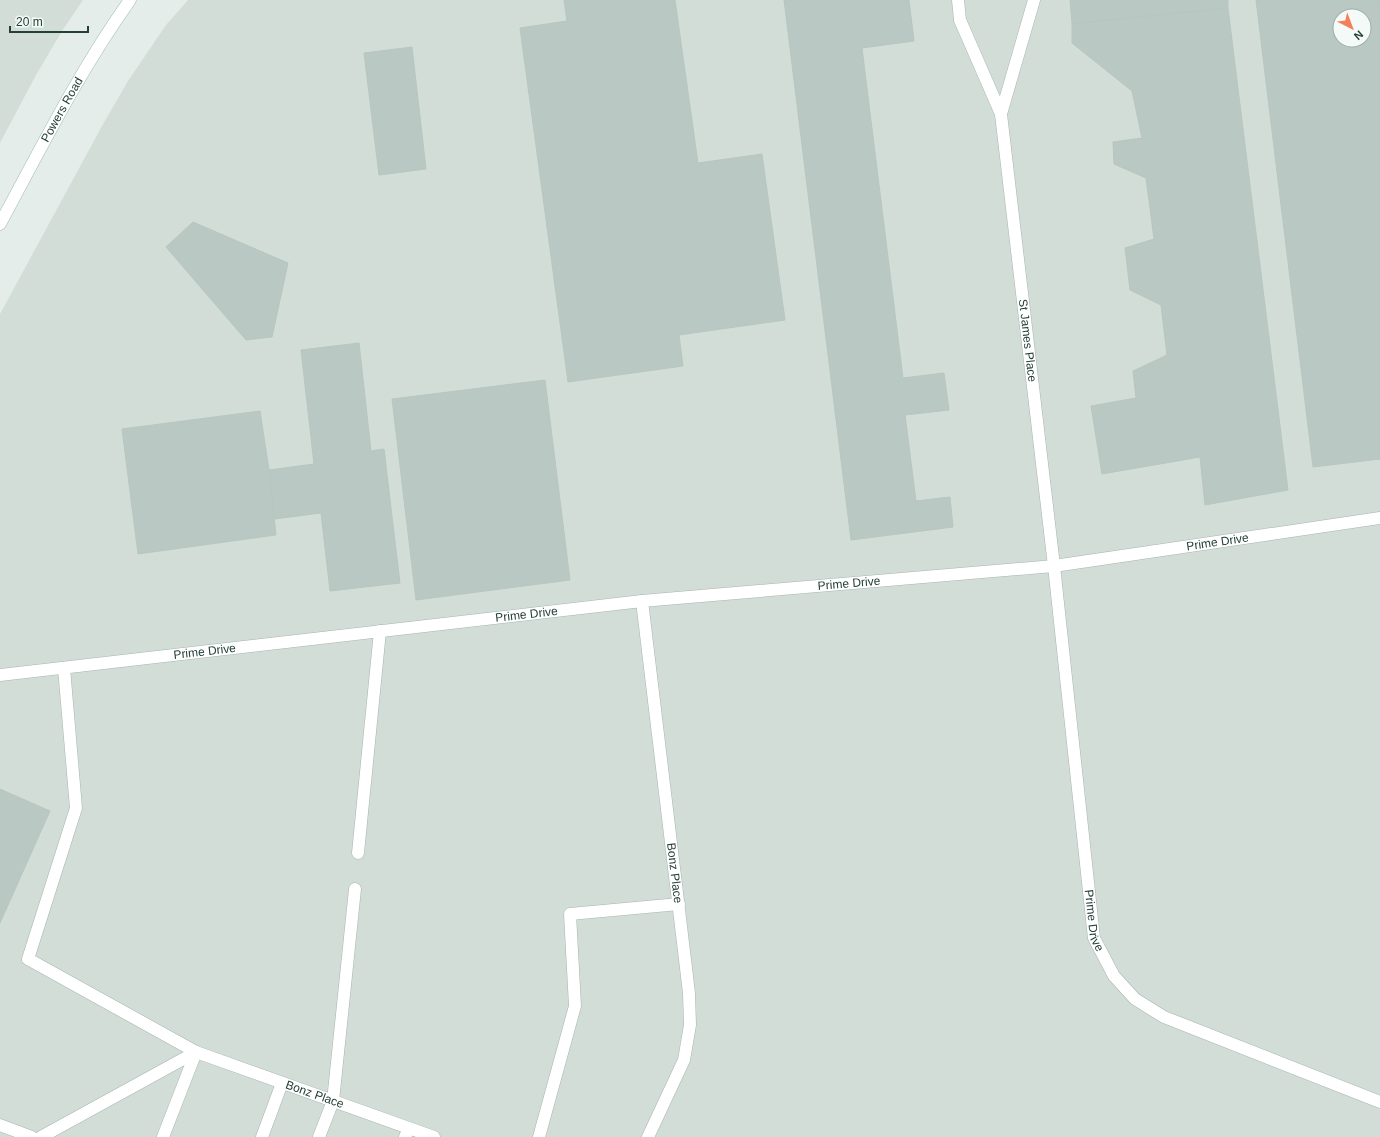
<svg xmlns="http://www.w3.org/2000/svg" width="1380" height="1137" viewBox="0 0 1380 1137" font-family="Helvetica,sans-serif">
	<rect width="100%" height="100%" fill="#e4ede9"/>
	<g fill="#d2ddd8" fill-rule="evenodd">
		<polygon points="0,0 83,0 62,31 36,75 0,143"/>
		<path d="M188,0H1380V1137H0V314L102,126L128,81L166,25ZM1340,16H1364V40H1340Z"/>
	</g>
	<g fill="#b9c8c2" stroke="#b6c7c0" fill-rule="evenodd">
		<polygon points="564,0 675,0 698,163 762,154 785,320 679,335 683,366 568,382 520,28 567,21"/>
		<polygon points="784,0 909,0 914,41 862,48 903,378 944,373 949,410 905,415 916,501 950,497 953,527 851,540"/>
		<polygon points="1070,0 1228,0 1228,8 1072,24"/>
		<path d="M1256,0H1380V459L1313,467ZM1340,16H1364V40H1340Z"/>
		<polygon points="1228,8 1288,490 1205,505 1200,457 1102,474 1091,406 1136,398 1133,371 1167,355 1161,305 1130,290 1125,248 1154,239 1146,178 1114,164 1113,142 1142,138 1132,91 1072,43 1072,24"/>
		<polygon points="412,47 426,169 379,175 364,53"/>
		<polygon points="193,222 288,263 272,337 246,340 166,247"/>
		<polygon points="359,343 371,451 384,449 400,583 330,591 321,513 274,519 269,470 314,464 301,350"/>
		<polygon points="545,380 570,580 416,600 392,399"/>
		<polygon points="260,411 269,470 276,535 138,554 122,429"/>
		<polygon points="0,789 50,811 0,923"/>
	</g>
	<g fill="none" stroke-linecap="round" stroke-linejoin="round">
		<defs>
			<g id="lane">
				<polyline points="958,0 960,20 1001,114"/>
				<polyline points="1001,114 1034,0"/>
				<polyline points="64,668 76,808 28,959 196,1052"/>
				<polyline points="358,853 380,631"/>
				<polyline points="0,1125 32,1137"/>
				<polyline points="41,1137 196,1052"/>
				<polyline points="163,1137 196,1052"/>
				<polyline points="262,1137 282,1083"/>
				<polyline points="319,1137 333,1101 355,889"/>
				<polyline points="405,1137 409,1128"/>
				<polyline points="539,1137 575,1006 570,914 679,904"/>
			</g>
			<g id="street">
				<path id="s1" d="M1001,114L1054,566L1094,938L1114,976L1135,999L1164,1017L1380,1102"/>
				<path id="s2" d="M642,601L689,993L690,1025L684,1060L648,1137"/>
				<path id="s3" d="M0,675L642,601L1054,566L1380,518"/>
				<path id="s4" d="M196,1052L434,1137"/>
			</g>
			<g id="secondary">
				<path id="s5" d="M0,224C41,148 80,70 130,0"/>
			</g>
		</defs>
		<use href="#lane" stroke="#a6b5b0" stroke-width="13"/>
		<use href="#street" stroke="#a6b5b0" stroke-width="13"/>
		<use href="#secondary" stroke="#a2b9b1" stroke-width="13"/>
		<use href="#lane" stroke="#fff" stroke-width="12"/>
		<use href="#street" stroke="#fff" stroke-width="12"/>
		<use href="#secondary" stroke="#fff" stroke-width="12"/>
	</g>
	<g text-anchor="middle" stroke-width="3" stroke-linejoin="round" paint-order="stroke">
		<g font-size="12" fill="#233f37" stroke="#f4faf7">
			<text dy="4" stroke="none"><textPath href="#s5" startOffset="130">Powers Road</textPath></text>
			<text dy="4" stroke="none"><textPath href="#s1" startOffset="228">St James Place</textPath></text>
			<text dy="4" stroke="none"><textPath href="#s3" startOffset="1225">Prime Drive</textPath></text>
			<text dy="4" stroke="none"><textPath href="#s3" startOffset="854">Prime Drive</textPath></text>
			<text dy="4" stroke="none"><textPath href="#s3" startOffset="530">Prime Drive</textPath></text>
			<text dy="4" stroke="none"><textPath href="#s3" startOffset="206">Prime Drive</textPath></text>
			<text dy="4" stroke="none"><textPath href="#s2" startOffset="274">Bonz Place</textPath></text>
			<text dy="4" stroke="none"><textPath href="#s1" startOffset="812">Prime Drive</textPath></text>
			<text dy="4" stroke="none"><textPath href="#s4" startOffset="126">Bonz Place</textPath></text>
		</g>
	</g>
	<g transform="translate(1352 28) rotate(138)"><circle r="19" fill="#f4faf7" stroke="#a0afaa"/>
	<path d="M0-3L7 15L0 10L-7 15Z" fill="#f2805d"/>
	<text y="-6" font-size="11" font-weight="bold" text-anchor="middle" fill="#233f37">N</text>
	</g>
	<path d="M10 26v6h78v-6" fill="none" stroke="#233f37" stroke-width="2"/>
	<text x="16" y="26" font-size="12" fill="#233f37" stroke="#f4faf7" stroke-width="3" paint-order="stroke">20 m</text>
</svg>
